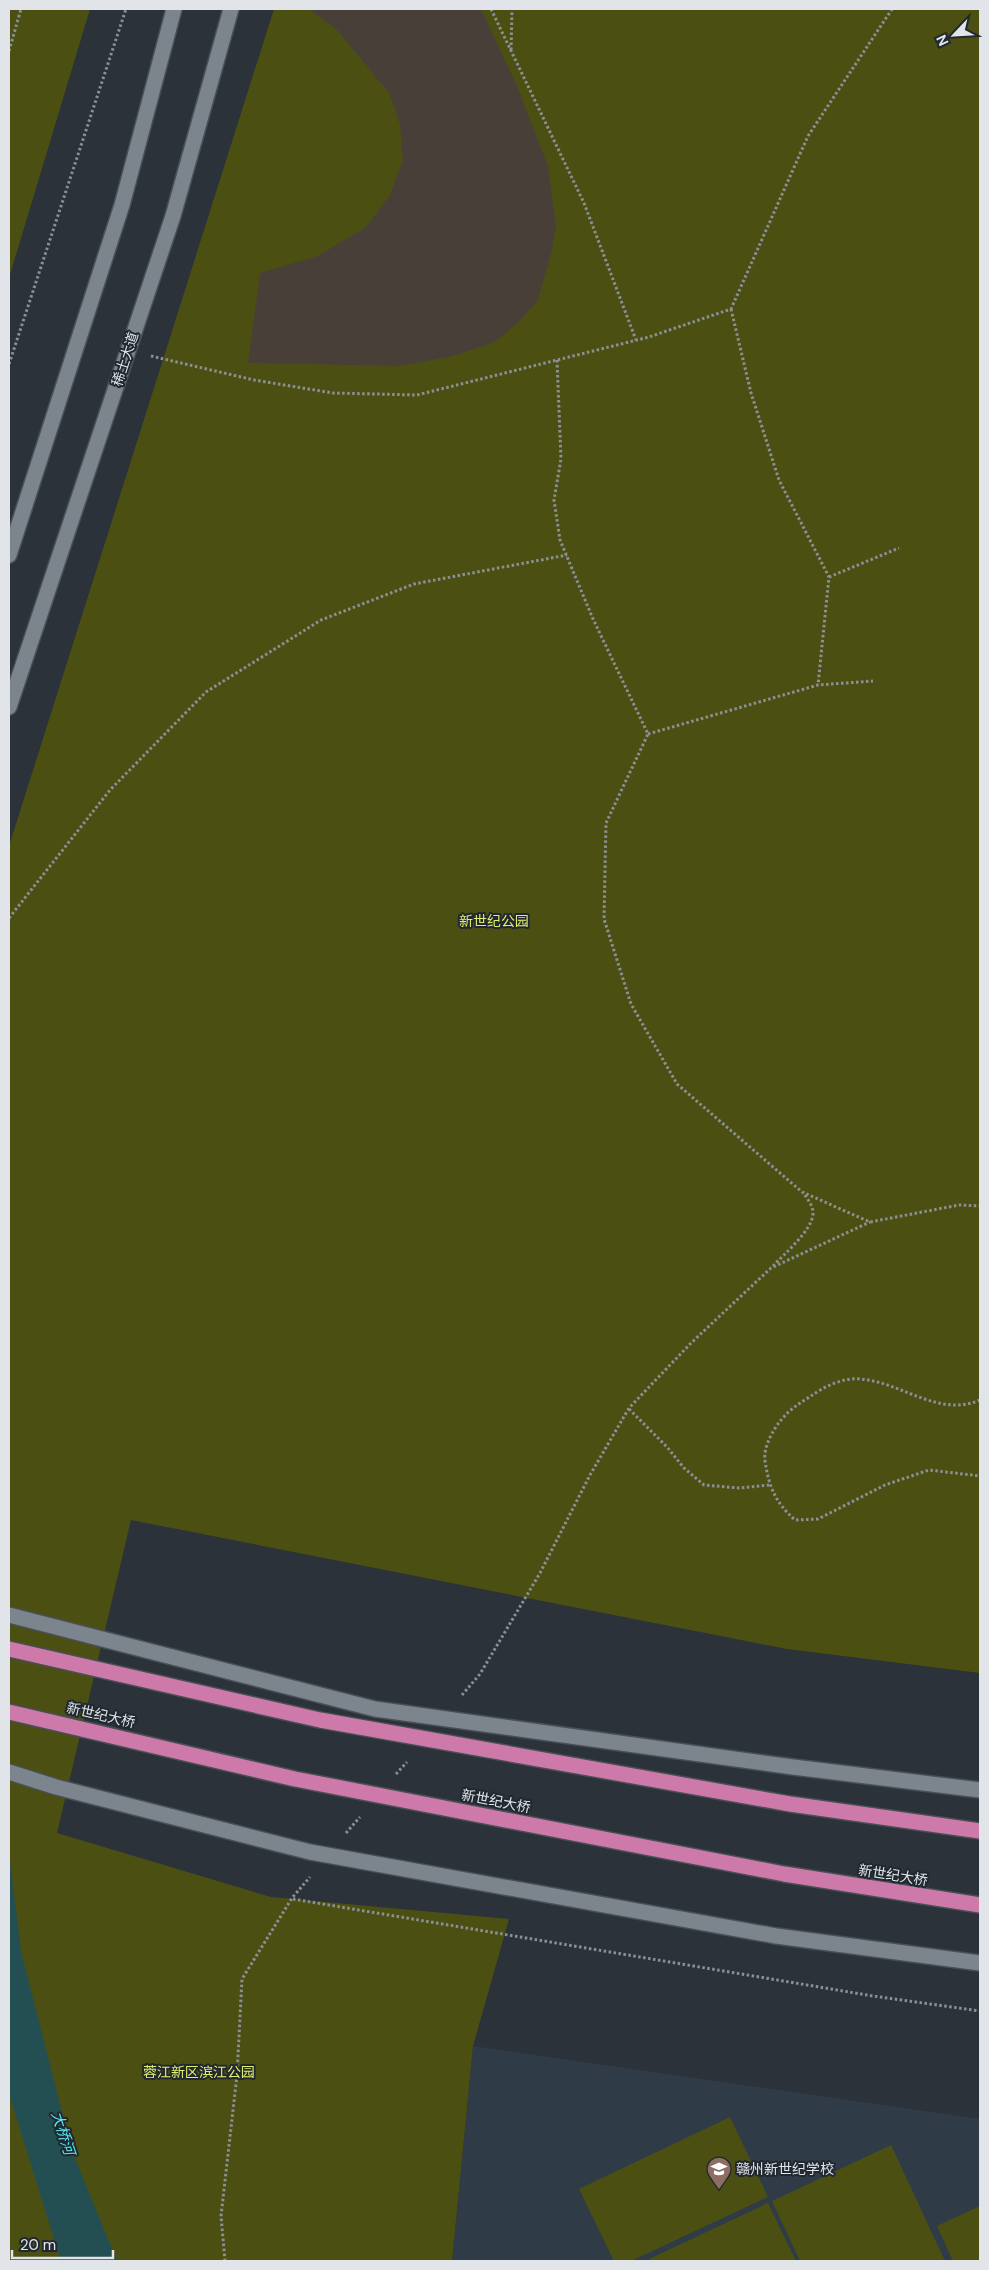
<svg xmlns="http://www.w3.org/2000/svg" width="989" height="2270" viewBox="0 0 989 2270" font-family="'DM Sans','Noto Sans SC',sans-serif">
	<rect width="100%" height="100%" fill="#2b3239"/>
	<polygon fill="#2f3b47" points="473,2046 980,2119 980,2261 452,2261"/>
	<g fill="#4b5012">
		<polygon points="9,9 90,9 9,278"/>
		<polygon points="274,9 980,9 980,1673 787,1649 131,1520 57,1833 271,1897 509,1919 473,2046 452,2261 9,2261 9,846"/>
		<polygon points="730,2117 768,2197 631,2261 614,2261 579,2189"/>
		<polygon points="891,2145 945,2261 800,2261 772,2201"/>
		<polygon points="768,2203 796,2261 650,2261 649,2259"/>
		<polygon points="980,2206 980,2261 953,2261 937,2226"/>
	</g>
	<polygon fill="#234f52" points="9,1853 21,1951 72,2151 117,2261 61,2261 9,2094"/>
	<polygon fill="#493f39" points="309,9 481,9 517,86 548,166 556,227 551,254 538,300 518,323 493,343 453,356 401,366 248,363 260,273 318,256 366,227 390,195 403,160 400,124 389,93 337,30"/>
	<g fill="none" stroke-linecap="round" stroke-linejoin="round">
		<defs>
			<g id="secondary">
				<polyline points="9,555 122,205 174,9"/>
				<polyline points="9,707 173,216 231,9"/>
			</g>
		</defs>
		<use href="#secondary" stroke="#494f55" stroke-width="18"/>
		<g stroke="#8b9096" stroke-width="3" stroke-dasharray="2.5 2.5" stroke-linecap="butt">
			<polyline points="491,9 584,203 636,340"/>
			<polyline points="511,50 512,9"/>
			<polyline points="9,51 21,9"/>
			<polyline points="731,309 751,393 779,480 829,577 818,685"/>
			<polyline points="151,356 254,380 333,393 417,395 649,337 731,309 808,136 892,9"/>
			<polyline points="557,360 561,459 554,500 560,540 593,619 648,734 606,823 604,919 631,1004 677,1084 802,1192 870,1222 959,1205 980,1206"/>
			<polyline points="9,364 126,9"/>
			<polyline points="829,577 899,548"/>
			<polyline points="648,734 818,685 873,681"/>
			<polyline points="9,918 110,790 206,692 321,620 414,584 567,555"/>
			<path d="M773,1266C784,1254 813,1230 813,1213C813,1205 807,1199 803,1192"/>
			<path d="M980,1400C938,1418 902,1382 860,1379C844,1377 823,1387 811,1396C800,1403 790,1409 781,1420C773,1430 763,1447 765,1461C769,1487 775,1502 795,1520L818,1519L885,1485L929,1470L980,1476"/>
			<polyline points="629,1409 667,1447 684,1468 704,1485 739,1488 769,1485"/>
			<polyline points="462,1695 480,1674 540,1573 590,1475 629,1408 691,1343 771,1268 870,1222"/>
			<polyline points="396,1774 407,1762"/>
			<polyline points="346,1833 360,1817"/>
			<polyline points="293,1899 873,1996 980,2011"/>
			<polyline points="225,2261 221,2216 237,2075 242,1979 292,1898 310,1877"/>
		</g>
		<use href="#secondary" stroke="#7c848d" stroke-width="15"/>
		<defs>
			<g id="secondary-bridge">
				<polyline points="9,1615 375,1709 793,1767 980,1790"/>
				<polyline points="9,1772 56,1787 310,1852 776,1936 980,1963"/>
			</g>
			<g id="highway-bridge">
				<polyline points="9,1649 320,1720 790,1804 980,1831"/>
				<polyline points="9,1712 295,1779 784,1874 980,1905"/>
			</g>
		</defs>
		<use href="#secondary-bridge" stroke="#494f55" stroke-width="18" stroke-linecap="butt"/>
		<use href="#highway-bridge" stroke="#494f55" stroke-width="18" stroke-linecap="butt"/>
		<use href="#secondary-bridge" stroke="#7c848d" stroke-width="15"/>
		<use href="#highway-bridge" stroke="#cd7aab" stroke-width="15"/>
	</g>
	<defs>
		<symbol id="school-pin" viewBox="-11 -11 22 30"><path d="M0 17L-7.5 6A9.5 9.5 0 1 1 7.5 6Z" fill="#8d6e63" stroke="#21282f"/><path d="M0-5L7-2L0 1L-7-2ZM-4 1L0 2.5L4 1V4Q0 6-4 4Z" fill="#fff"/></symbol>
	</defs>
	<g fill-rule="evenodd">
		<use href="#school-pin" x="705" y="2155" width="28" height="38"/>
	</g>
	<g text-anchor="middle" stroke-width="4" stroke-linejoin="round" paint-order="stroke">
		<g font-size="14" fill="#e1e5ea" stroke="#21282f">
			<text transform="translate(125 359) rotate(-72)" y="5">稀土大道</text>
			<text transform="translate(101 1715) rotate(13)" y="5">新世纪大桥</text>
			<text transform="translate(496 1801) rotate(11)" y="5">新世纪大桥</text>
			<text transform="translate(893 1875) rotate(9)" y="5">新世纪大桥</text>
		</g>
		<g font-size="14" fill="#e1ed6d" stroke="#21282f">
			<text x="494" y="926">新世纪公园</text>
			<text x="199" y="2077">蓉江新区滨江公园</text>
		</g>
		<g font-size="14" fill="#e1e5ea" stroke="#21282f" text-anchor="start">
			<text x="736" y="2174">赣州新世纪学校</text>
		</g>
		<g font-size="15" font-style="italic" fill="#55e5ef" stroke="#21282f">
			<text transform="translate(63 2133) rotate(72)" y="5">大桥河</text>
		</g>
	</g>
	<rect width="989" height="2270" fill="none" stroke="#e1e5ea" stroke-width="20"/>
	<g transform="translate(954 35) rotate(245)" stroke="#21282f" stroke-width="4" paint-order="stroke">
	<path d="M0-4L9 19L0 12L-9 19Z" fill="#e1e5ea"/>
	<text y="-8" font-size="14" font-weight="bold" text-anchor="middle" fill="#e1e5ea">N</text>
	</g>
	<path d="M12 2250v8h101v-8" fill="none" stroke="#e1e5ea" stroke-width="2.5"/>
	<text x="20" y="2250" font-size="15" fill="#e1e5ea" stroke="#21282f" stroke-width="4" paint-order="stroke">20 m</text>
</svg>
